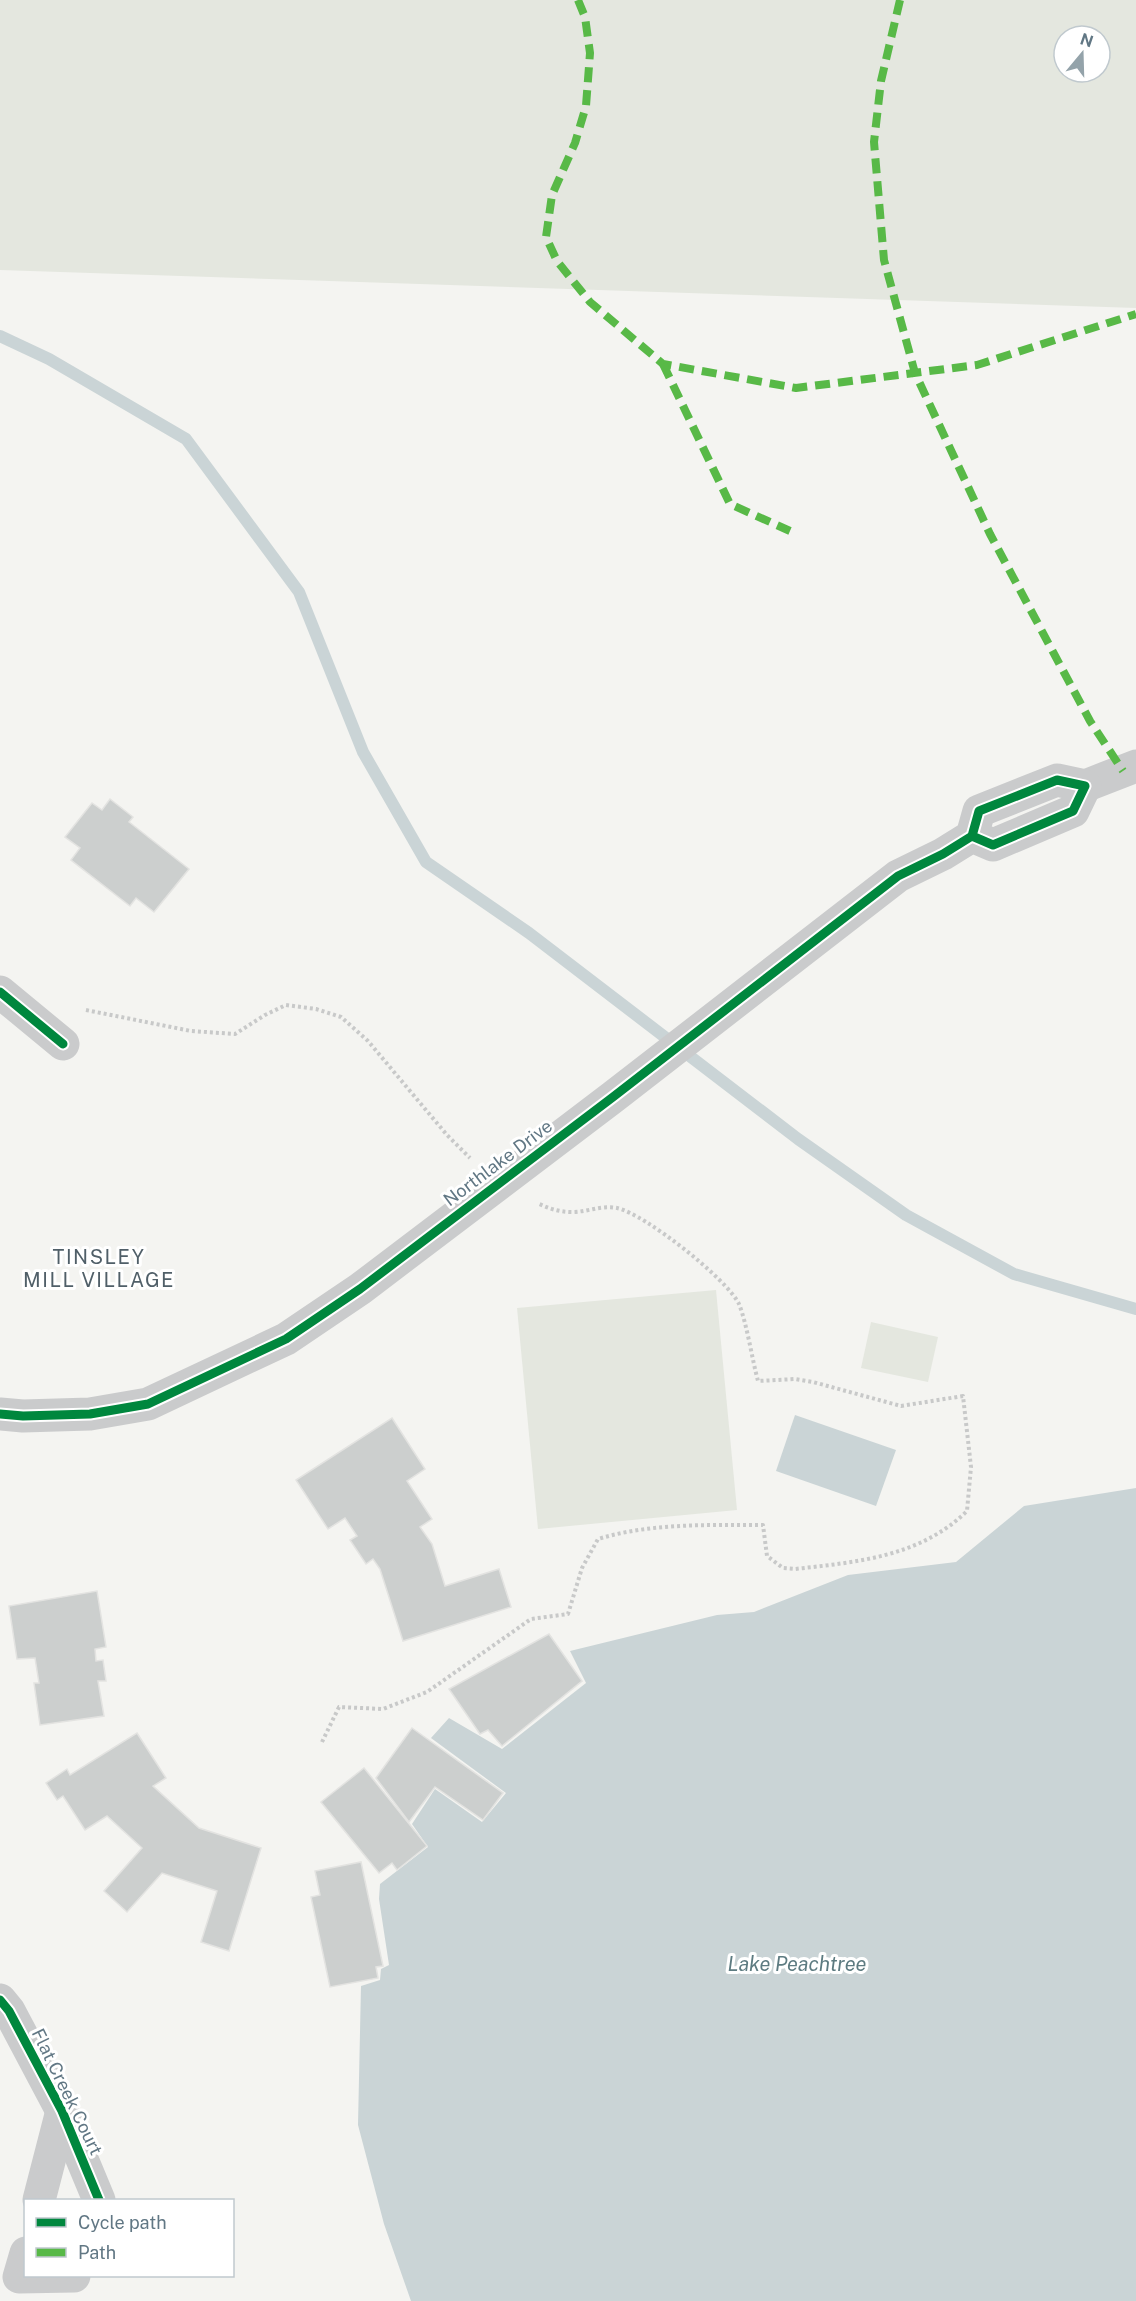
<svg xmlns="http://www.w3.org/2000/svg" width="1136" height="2301" viewBox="0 0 1136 2301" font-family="'Public Sans',sans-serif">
	<rect width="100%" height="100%" fill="#f4f4f1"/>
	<g fill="#e4e7df" fill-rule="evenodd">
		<path d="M0,0H1136V308L0,270ZM1064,36H1100V72H1064Z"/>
		<polygon points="716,1290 737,1510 538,1529 517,1308"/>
		<polygon points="871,1322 938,1337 928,1382 861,1368"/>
	</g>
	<g fill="#cad4d6">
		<polygon points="795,1415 896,1450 876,1506 776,1471"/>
		<polygon points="1136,1488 1136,2301 411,2301 384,2224 358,2125 361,1986 380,1980 381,1969 389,1965 379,1899 380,1884 428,1847 412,1824 435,1789 482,1822 506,1793 431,1738 449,1718 502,1749 586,1683 570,1651 717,1615 754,1612 848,1575 956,1562 1024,1506"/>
	</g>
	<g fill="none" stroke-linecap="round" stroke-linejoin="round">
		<polyline stroke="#cad4d6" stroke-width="12" points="0,336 49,359 186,439 299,592 363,752 426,862 529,933 798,1139 906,1215 1014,1274 1136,1309"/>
	</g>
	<g fill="#cccfce" stroke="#e3e3e1" stroke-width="1.5">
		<polygon points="110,799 133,817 129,822 189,869 154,912 136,898 130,906 71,860 80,848 65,837 92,803 102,810"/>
		<polygon points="392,1418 425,1469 407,1481 432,1519 420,1527 432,1544 445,1586 499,1569 511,1607 403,1641 380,1569 373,1559 366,1564 350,1540 357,1536 345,1518 328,1529 296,1480"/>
		<polygon points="97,1591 106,1647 95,1649 96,1661 103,1660 106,1681 98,1681 104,1716 40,1725 34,1683 39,1683 35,1658 17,1659 9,1606"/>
		<polygon points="549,1634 582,1681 502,1746 488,1730 480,1734 449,1689"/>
		<polygon points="412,1728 503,1793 483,1820 435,1787 409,1822 376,1778"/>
		<polygon points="137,1733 166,1778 153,1786 199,1828 261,1848 229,1951 201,1942 217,1891 162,1873 127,1912 104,1891 142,1848 107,1816 85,1830 63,1796 57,1800 46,1783 67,1769 70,1775"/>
		<polygon points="364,1768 427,1846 397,1870 392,1863 379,1873 321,1802"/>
		<polygon points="361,1862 383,1966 376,1967 378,1978 330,1987 311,1897 320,1895 315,1871"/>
	</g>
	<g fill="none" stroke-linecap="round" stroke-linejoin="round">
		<g stroke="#c8c9c9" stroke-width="4" stroke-dasharray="3 3" stroke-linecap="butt">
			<polyline points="86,1010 191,1031 235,1034 265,1015 286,1005 316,1009 341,1017 368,1041 447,1135 470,1158"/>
			<path d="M322,1742L339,1707L383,1709L427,1692L531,1619L568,1614L582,1568L598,1539C651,1523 707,1525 763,1525L767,1556L783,1568L795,1569C857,1562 920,1557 967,1511L971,1467L963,1396L901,1406L813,1382L795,1379L758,1381C752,1359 747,1324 739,1304C727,1279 645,1214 617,1208C600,1205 588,1212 572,1212C558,1212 548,1208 537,1203"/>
		</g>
		<g stroke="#cacbcc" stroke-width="33">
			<polyline points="1085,786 1136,766"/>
			<polyline points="0,992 63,1044"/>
			<polyline points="0,1414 23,1416 90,1414 148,1404 286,1339 360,1289 613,1097 898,876 943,854 972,836 979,811 1057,780 1085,786 1073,811 993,845 972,836"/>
			<polyline points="0,2000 9,2011 62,2111 99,2200"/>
			<polyline points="39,2200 62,2111"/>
			<polyline points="26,2253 19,2277 74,2276"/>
		</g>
		<g stroke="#58b947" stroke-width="8" stroke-dasharray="15 8" stroke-linecap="butt">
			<polyline points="578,0 585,17 590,53 586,106 575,143 552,195 546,237 557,261 590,302 663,364 796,388 977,365 1136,314"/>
			<polyline points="900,0 881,81 874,142 884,260 915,373 990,534 1090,721 1123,771"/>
			<polyline points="663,364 730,504 790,531"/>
		</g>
		<defs>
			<g id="cycleway">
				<polyline points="0,992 63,1044"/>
				<polyline points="0,1414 23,1416 90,1414 148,1404 286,1339 360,1289 613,1097 898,876 943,854 972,836 979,811 1057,780 1085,786 1073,811 993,845 972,836"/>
				<polyline points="0,2000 9,2011 62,2111 99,2200"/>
			</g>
		</defs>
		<use href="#cycleway" stroke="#fff" stroke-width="13"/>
		<use href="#cycleway" stroke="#00873e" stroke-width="9"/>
	</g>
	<g text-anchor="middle" stroke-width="6" stroke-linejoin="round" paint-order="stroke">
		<g font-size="18" fill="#617784" stroke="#fff">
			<text transform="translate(498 1163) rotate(-37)" y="6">Northlake Drive</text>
			<text transform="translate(67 2092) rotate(64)" y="6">Flat Creek Court</text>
		</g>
		<g font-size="20" letter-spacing="1.5" fill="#505f68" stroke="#fff">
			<text x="99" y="1264">TINSLEY<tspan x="99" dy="23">MILL VILLAGE</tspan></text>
		</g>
		<g font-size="20" font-style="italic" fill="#5d7b81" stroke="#fff">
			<text x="797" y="1971">Lake Peachtree</text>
		</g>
	</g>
	<rect x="24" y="2199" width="210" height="78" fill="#ffffff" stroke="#c0c9ce" stroke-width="1.5"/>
	<rect x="36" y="2218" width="30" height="9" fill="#00873e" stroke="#c0c9ce" stroke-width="1.5"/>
	<text x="78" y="2229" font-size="18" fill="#617784">Cycle path</text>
	<rect x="36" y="2248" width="30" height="9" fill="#58b947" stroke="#c0c9ce" stroke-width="1.5"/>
	<text x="78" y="2259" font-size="18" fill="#617784">Path</text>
	<g transform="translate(1082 54) rotate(19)"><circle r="28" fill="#ffffff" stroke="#c0c9ce" stroke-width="1.5"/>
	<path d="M0-4.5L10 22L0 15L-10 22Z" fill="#94a3aa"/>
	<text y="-9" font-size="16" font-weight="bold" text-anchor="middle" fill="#617784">N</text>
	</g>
</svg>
